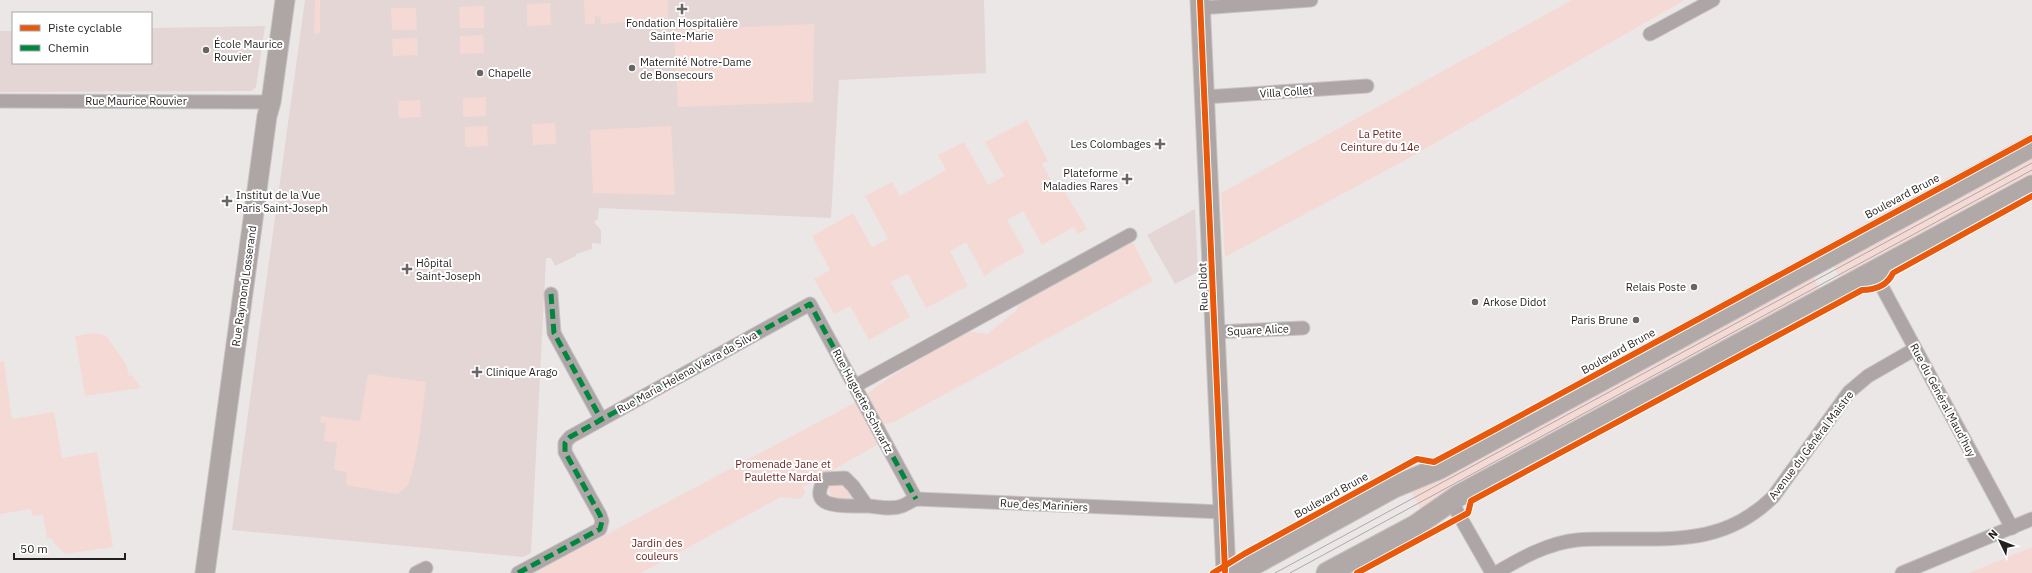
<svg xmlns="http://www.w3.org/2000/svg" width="2032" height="573" viewBox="0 0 2032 573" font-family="'IBM Plex Sans',sans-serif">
	<rect width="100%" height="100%" fill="#ece7e7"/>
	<g fill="#e3d6d5">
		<polygon points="305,0 984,0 986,73 839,80 831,218 599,208 598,219 594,222 601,230 601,244 592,243 592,249 576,254 576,256 555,266 551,258 546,258 531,553 523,557 232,530"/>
		<polygon points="265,26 256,87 251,91 0,92 0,31 13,31 13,63 151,63 151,28"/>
		<polygon points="1195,209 1198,272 1175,284 1147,235"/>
	</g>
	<g fill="#f5d9d5">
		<polygon points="315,0 320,0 320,33 314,34"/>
		<polygon points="584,0 668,0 668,18 601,24 600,17 595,16 595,24 585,24"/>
		<polygon points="1572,0 1685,0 1400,163 1225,257 1221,193"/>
		<polygon points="550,3 551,25 527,26 527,4"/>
		<polygon points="484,6 484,28 460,28 459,7"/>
		<polygon points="391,8 416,8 417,30 392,30"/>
		<polygon points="814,24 813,102 678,107 674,30"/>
		<polygon points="483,35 484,53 460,54 460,36"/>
		<polygon points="417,38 418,55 393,56 392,39"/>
		<polygon points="486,97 486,116 463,117 463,98"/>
		<polygon points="420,100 421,117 399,118 398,101"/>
		<polygon points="1027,120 1048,161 1042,164 1054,185 1059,182 1087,229 1078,234 1074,227 1042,245 1023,211 1007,220 1025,252 992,270 985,277 966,242 950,251 968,286 926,308 908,274 891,282 910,317 869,340 850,306 834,314 814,279 830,270 812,236 853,213 872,247 888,239 865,196 892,182 900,196 946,170 938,155 964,142 988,185 1004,176 985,142"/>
		<polygon points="555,123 556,144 533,145 532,124"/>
		<polygon points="487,126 488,146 465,147 465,127"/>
		<polygon points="671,126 675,195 593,193 590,130"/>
		<polygon points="2032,155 2032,179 1842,282 1832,263"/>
		<polygon points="1131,239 1153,281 892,423 884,424 867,394 887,379 966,331 987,334 1016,311 1023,298 1073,271 1096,263 1106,252"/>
		<polygon points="1812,274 1822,293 1423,513 1409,488"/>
		<polygon points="95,333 106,336 126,364 129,376 132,375 141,388 85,396 75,336"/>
		<polygon points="4,361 12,419 54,412 62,458 97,452 113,547 66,554 53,542 52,538 47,539 43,515 32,516 31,509 0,514 0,362"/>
		<path d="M368,374L426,382C422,417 419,452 408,486L397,494L346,485L347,472L334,470L337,443L324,441L326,423L320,422L321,416L360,421Z"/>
		<polygon points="856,402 879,444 803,487 805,492 803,497 798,499 781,497 641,573 534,573"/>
		<path d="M832,484H843L853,500C843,500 828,502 829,487Z"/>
		<polygon points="2032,547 2032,573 1969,573"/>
	</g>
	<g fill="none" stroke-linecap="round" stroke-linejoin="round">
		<defs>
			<g id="street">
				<polyline points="1200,8 1311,0"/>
				<polyline points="1650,34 1713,0"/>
				<polyline points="1205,97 1367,86"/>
				<polyline points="0,101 271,102"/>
				<polyline points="1874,272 2012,528"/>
				<polyline points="551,294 554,333 601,419"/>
				<polyline points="1214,332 1303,328"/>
				<polyline points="855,386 1130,235"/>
				<polyline points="1451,501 1492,573"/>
				<path d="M867,506L853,486L845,478L825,479C804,512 851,505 869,506C879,507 892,510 902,506C907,504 911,501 916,499L1223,512"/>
				<polyline points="416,573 426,568"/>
				<polyline points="518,573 600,529 602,521 600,515 565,452 565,443 570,437 810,304 916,499"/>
				<path d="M1496,573C1521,558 1548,543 1577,540C1587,539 1598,539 1608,539C1672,538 1723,546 1773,497L1849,392L1868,376L1915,349"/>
				<polyline points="1902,573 2032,519"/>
			</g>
			<g id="secondary">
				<polyline points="1200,0 1226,573"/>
				<polyline points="205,573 267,116 271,102 285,0"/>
			</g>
			<g id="primary">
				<polyline points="1238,573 1394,487 1440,468 2032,146"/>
				<polyline points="1327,573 1415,526 1458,496 2032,186"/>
			</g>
		</defs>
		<use href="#street" stroke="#c7c4c4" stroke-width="15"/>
		<use href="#secondary" stroke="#c7c4c4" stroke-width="21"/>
		<use href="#primary" stroke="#c7c4c4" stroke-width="23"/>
		<use href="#street" stroke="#aea6a6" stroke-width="13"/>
		<use href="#secondary" stroke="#aea6a5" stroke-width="19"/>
		<use href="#primary" stroke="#b0a9a8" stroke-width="21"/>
		<g stroke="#aea8a7" stroke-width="1">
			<polyline points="1275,573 2032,163"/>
			<polyline points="1290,573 2032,170"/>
		</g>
		<g stroke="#00873e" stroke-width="5" stroke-dasharray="10 5" stroke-linecap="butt">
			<polyline points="551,294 554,333 601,419"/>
			<polyline points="518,573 600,529 602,521 600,515 565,452 565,443 570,437 810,304 916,499"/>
		</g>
		<defs>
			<g id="cycleway">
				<polyline points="1200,0 1225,571"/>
				<polyline points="1213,573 1244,554 1417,459 1434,462 1492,431 2032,138"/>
				<path d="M1357,573L1468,513L1471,501L1862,290C1875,290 1887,286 1893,273L2032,196"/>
			</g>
		</defs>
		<use href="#cycleway" stroke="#fff" stroke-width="8"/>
		<use href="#cycleway" stroke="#e8590c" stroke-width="6"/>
	</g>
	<g fill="#696564" stroke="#fff" stroke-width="1.5">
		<path d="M680 3h4v4h4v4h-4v4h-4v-4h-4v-4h4z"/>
		<circle cx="206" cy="50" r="4"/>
		<circle cx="632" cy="68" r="4"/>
		<circle cx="480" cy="73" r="4"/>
		<path d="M1158 138h4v4h4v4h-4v4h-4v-4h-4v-4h4z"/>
		<path d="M1125 173h4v4h4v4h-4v4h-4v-4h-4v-4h4z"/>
		<path d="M225 195h4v4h4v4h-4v4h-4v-4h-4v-4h4z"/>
		<path d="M405 263h4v4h4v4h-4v4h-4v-4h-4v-4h4z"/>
		<circle cx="1694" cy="287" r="4"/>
		<circle cx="1475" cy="302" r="4"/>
		<circle cx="1636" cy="320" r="4"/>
		<path d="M475 366h4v4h4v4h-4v4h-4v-4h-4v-4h4z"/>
	</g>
	<g text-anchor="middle" stroke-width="4" stroke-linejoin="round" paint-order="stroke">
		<g font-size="11" fill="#221f1e" stroke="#fff" text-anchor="start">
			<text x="682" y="27" text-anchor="middle">Fondation Hospitalière<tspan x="682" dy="13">Sainte-Marie</tspan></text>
			<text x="214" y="48">École Maurice<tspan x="214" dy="13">Rouvier</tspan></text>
			<text x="640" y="66">Maternité Notre-Dame<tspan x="640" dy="13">de Bonsecours</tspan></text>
			<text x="488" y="77">Chapelle</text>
			<text x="1151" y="148" text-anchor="end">Les Colombages</text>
			<text x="1118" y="177" text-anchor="end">Plateforme<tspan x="1118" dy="13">Maladies Rares</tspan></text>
			<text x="236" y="199">Institut de la Vue<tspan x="236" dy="13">Paris Saint-Joseph</tspan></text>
			<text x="416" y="267">Hôpital<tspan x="416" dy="13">Saint-Joseph</tspan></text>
			<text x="1686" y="291" text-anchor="end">Relais Poste</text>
			<text x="1483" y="306">Arkose Didot</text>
			<text x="1628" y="324" text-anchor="end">Paris Brune</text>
			<text x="486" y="376">Clinique Arago</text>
		</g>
		<g font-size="11" fill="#221f1e" stroke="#fff">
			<text transform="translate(1286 92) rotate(-4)" y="4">Villa Collet</text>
			<text x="136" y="105">Rue Maurice Rouvier</text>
			<text transform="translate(1902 196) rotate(-28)" y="4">Boulevard Brune</text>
			<text transform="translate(244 286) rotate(-82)" y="4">Rue Raymond Losserand</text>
			<text transform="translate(1203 287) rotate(-92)" y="4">Rue Didot</text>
			<text transform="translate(1258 330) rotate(-3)" y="4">Square Alice</text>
			<text transform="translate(1618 351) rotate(-29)" y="4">Boulevard Brune</text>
			<text transform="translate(687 372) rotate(-29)" y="4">Rue Maria Helena Vieira da Silva</text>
			<text transform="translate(1943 400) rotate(62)" y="4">Rue du Général Maud'huy</text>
			<text transform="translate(863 401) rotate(62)" y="4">Rue Huguette Schwartz</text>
			<text transform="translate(1811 445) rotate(-53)" y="4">Avenue du Général Maistre</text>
			<text transform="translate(1331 495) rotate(-29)" y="4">Boulevard Brune</text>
			<text transform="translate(1044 505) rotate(3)" y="4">Rue des Mariniers</text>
		</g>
		<g font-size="11" fill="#67241f" stroke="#fff">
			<text x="1380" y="138">La Petite<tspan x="1380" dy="13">Ceinture du 14e</tspan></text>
			<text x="783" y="468">Promenade Jane et<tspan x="783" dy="13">Paulette Nardal</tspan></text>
			<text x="657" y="547">Jardin des<tspan x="657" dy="13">couleurs</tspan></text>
		</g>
	</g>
	<rect x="12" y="12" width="140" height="52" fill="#ffffff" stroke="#a7a5a5"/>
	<rect x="20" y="25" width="20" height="6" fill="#e8590c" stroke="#a7a5a5"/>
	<text x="48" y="32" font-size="12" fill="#221f1e">Piste cyclable</text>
	<rect x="20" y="45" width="20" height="6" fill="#00873e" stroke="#a7a5a5"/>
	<text x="48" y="52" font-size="12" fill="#221f1e">Chemin</text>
	<g transform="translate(2000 541) rotate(313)" stroke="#ffffff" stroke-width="3" paint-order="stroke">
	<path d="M0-3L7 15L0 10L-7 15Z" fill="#221f1e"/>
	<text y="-6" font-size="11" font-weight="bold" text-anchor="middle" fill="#221f1e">N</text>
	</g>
	<path d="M14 553v6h111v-6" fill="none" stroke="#221f1e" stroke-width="2"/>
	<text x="20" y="553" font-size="12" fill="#221f1e" stroke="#ffffff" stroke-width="3" paint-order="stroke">50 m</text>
</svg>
